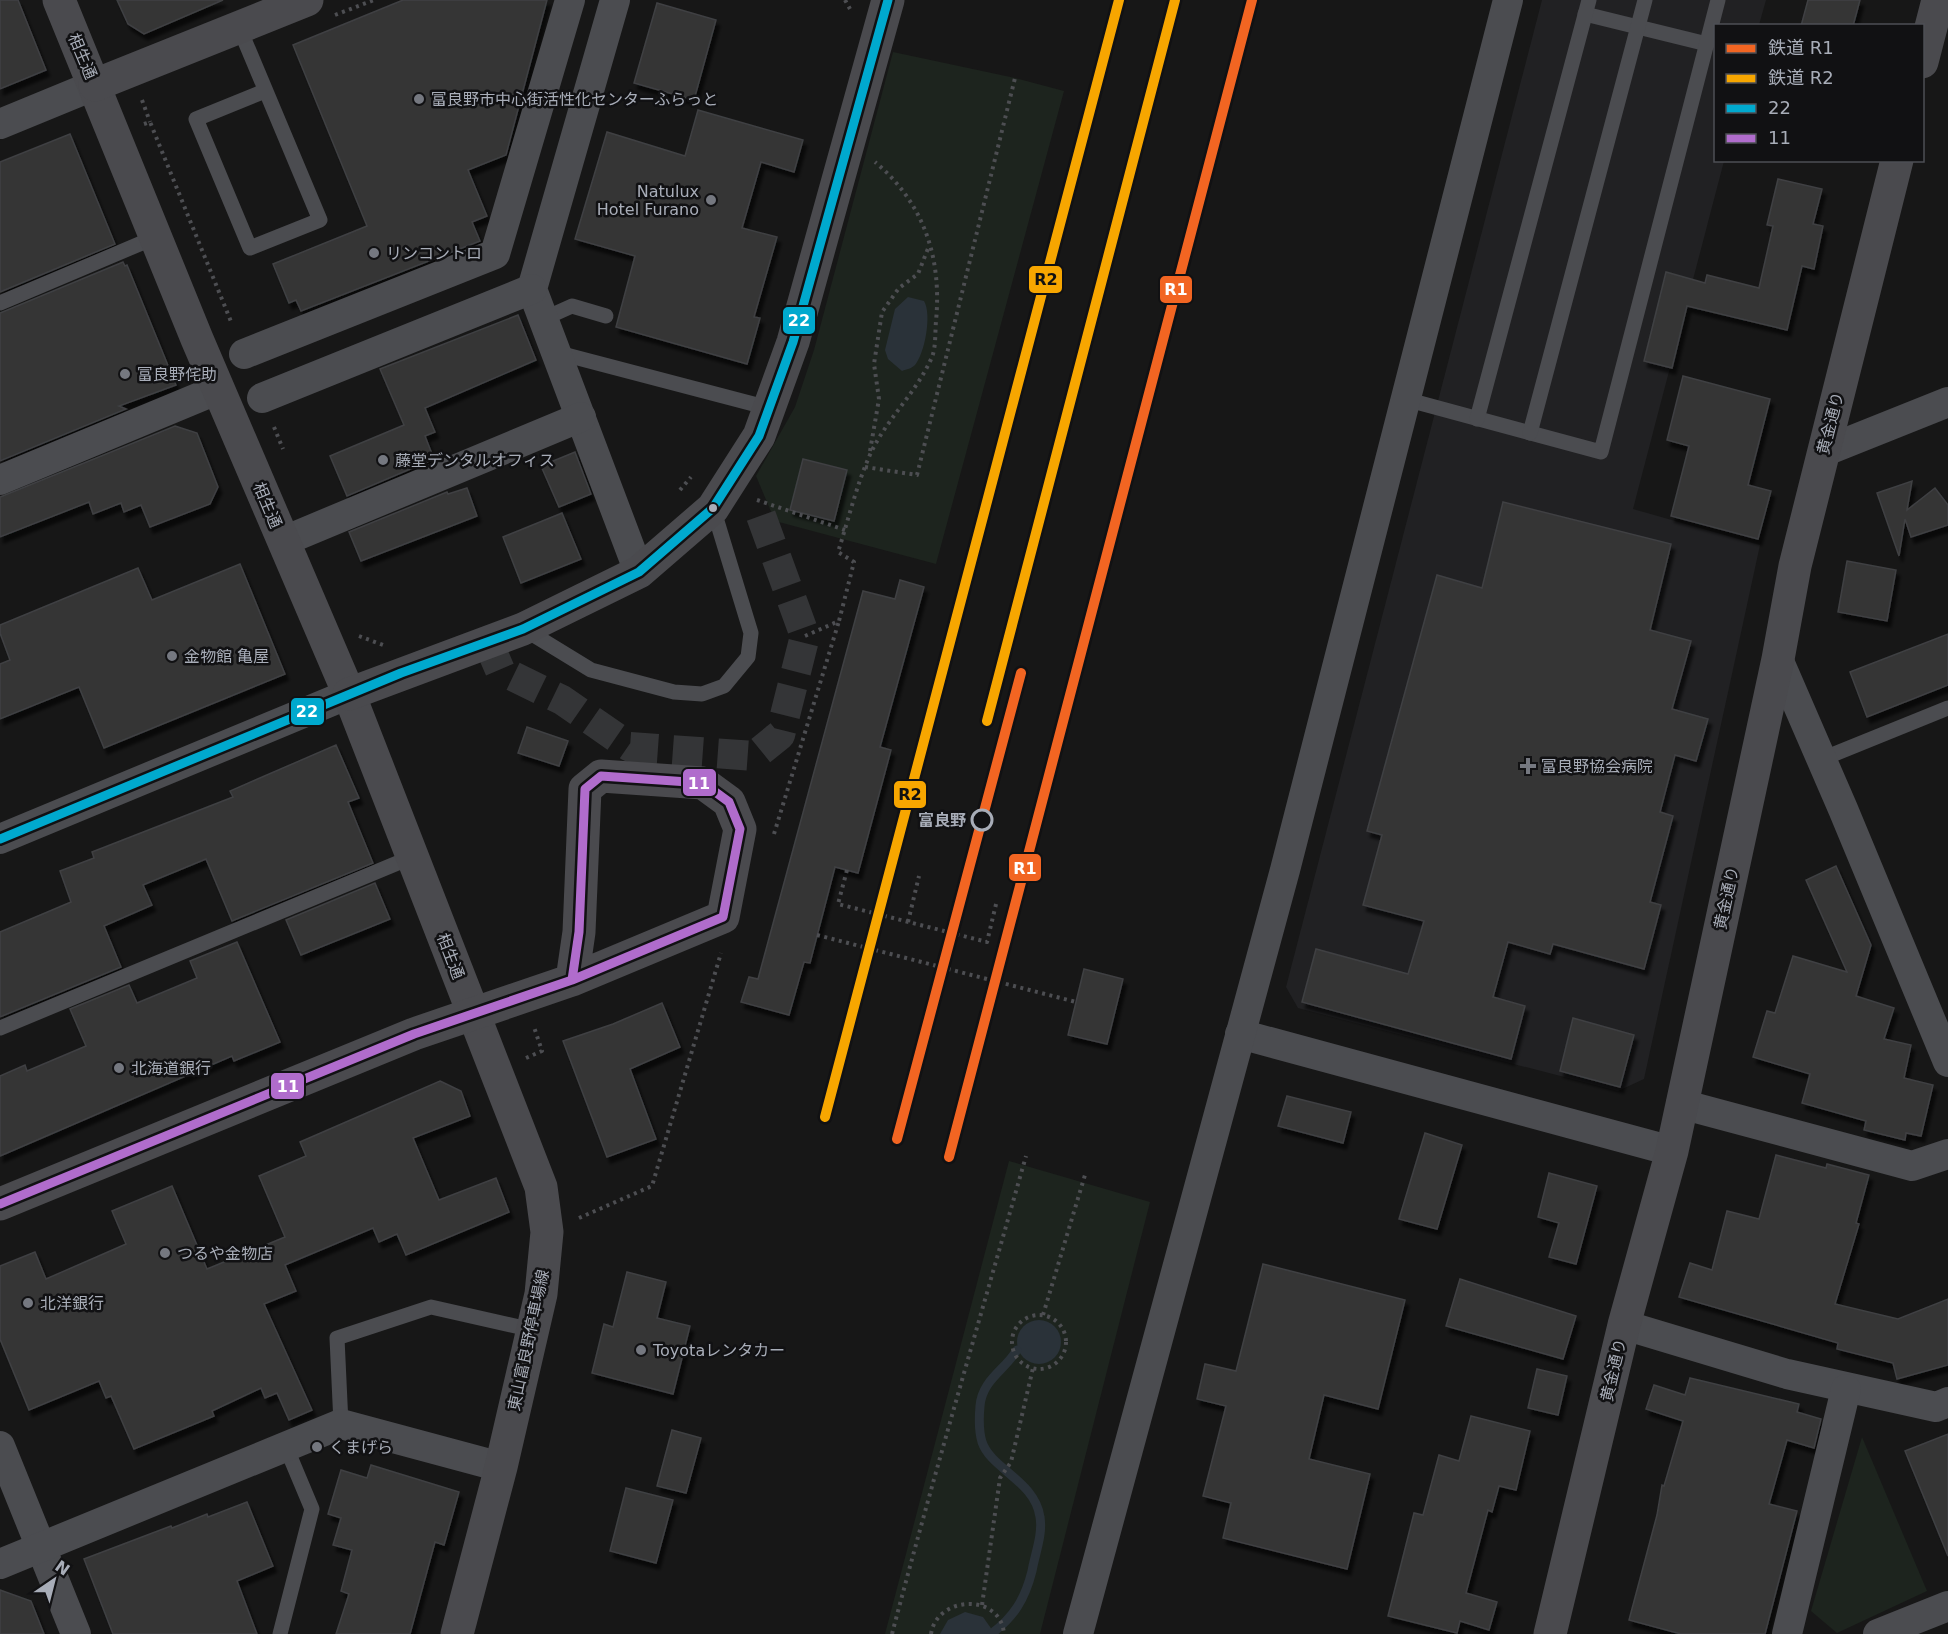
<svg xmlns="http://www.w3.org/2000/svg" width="1948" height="1634" viewBox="0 0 1948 1634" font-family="'DejaVu Sans','Noto Sans JP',sans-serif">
	<defs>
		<filter id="shadow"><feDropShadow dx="3.5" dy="6" stdDeviation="1.5" flood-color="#0009"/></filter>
	</defs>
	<rect width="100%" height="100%" fill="#171717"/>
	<polygon fill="#212123" points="1542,0 1766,0 1759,25 1716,26 1716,160 1724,161 1633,509 1760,545 1644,1079 1618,1091 1298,1008 1286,987"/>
	<g fill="#1d241e">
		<polygon points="893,52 1015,78 1064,91 936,564 775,521 756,476 795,407 814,350"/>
		<polygon points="1009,1161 1150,1202 1040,1634 885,1634"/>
		<polygon points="1862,1437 1927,1591 1837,1633 1811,1611"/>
	</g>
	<g fill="#2a3239">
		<path d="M908,297L924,301C932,314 925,353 915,365C911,369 907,369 902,371L888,359L885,350L895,309Z"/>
		<circle cx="1039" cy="1342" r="22"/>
		<polygon points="965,1612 983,1617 995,1634 940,1634 948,1620"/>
	</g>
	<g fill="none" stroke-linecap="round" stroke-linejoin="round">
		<path stroke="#2a3239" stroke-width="9" d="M991,1634C1014,1617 1025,1599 1032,1571C1035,1554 1043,1534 1040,1517C1035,1481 991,1469 982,1442C979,1432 979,1417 980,1406C982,1380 1005,1370 1017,1350"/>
	</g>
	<g fill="#353536" stroke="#3f4043" stroke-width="1.5" filter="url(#shadow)">
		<polygon points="0,0 18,0 46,70 0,89"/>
		<polygon points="117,0 223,0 144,34 128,24"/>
		<polygon points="403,0 547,0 506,155 468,170 487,216 472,222 480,241 301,311 296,300 289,303 273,264 367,226 293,45"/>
		<polygon points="1808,0 1860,0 1853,26 1801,26"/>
		<polygon points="657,3 716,20 694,100 634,83"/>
		<polygon points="698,110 803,140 794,172 761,162 742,228 777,237 754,317 760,318 747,364 616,327 635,256 575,239 607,132 685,156"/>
		<polygon points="70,134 115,244 0,292 0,162"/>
		<polygon points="1778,179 1822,189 1813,224 1823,226 1814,269 1802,266 1787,330 1687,306 1672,368 1644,361 1666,272 1705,283 1707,275 1759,288 1773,226 1767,225"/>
		<polygon points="123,262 125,266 127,265 176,385 119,406 126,409 0,461 0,313"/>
		<polygon points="518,315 536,360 425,408 435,432 425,436 434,459 347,496 330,456 404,425 380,369"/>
		<polygon points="1683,376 1770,399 1748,485 1771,491 1758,539 1671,516 1689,446 1667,440"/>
		<polygon points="175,426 197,433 218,487 210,504 150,527 141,505 124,512 121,503 93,514 89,502 0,537 0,497"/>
		<polygon points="575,452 591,494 559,507 541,466"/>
		<polygon points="803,459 847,470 834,521 790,510"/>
		<polygon points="1912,481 1907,510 1935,488 1948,505 1948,525 1911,537 1905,519 1899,556 1877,493"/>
		<polygon points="467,488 477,516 361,561 349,532 447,492 448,494"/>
		<polygon points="1503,502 1671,544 1650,630 1691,641 1672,709 1708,719 1696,761 1675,755 1660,812 1673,816 1650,902 1661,905 1644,969 1553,944 1550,954 1508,942 1493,997 1525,1006 1511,1059 1302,1002 1316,949 1408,974 1424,921 1363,905 1382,835 1367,831 1437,575 1482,588"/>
		<polygon points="562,513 581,559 521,583 503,537"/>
		<polygon points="1847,561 1896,570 1887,621 1838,612"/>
		<polygon points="240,564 285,674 104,748 79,687 0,719 0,664 10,660 0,633 0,625 138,568 152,600"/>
		<polygon points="900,580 924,587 880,747 891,750 858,873 835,867 810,963 804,962 789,1015 741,1002 749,977 758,979 863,591 895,599"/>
		<polygon points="1948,634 1948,685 1867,717 1850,672"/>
		<polygon points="527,727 568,741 559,766 518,753"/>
		<polygon points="336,745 359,798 348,802 373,863 232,921 206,859 143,885 152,905 104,926 121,967 0,1017 0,932 71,902 60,871 94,858 92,852 233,797 230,791"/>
		<polygon points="1836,866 1871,945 1856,996 1894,1008 1884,1039 1911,1045 1904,1078 1933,1085 1921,1136 1906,1133 1905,1140 1864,1130 1866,1121 1802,1103 1810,1074 1753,1057 1767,1011 1775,1013 1793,956 1847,972 1806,880"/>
		<polygon points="375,883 390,919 301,955 286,920"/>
		<polygon points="237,942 280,1042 234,1061 232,1056 0,1156 0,1076 25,1065 27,1071 86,1046 70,1009 129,985 137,1003 197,978 190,961"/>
		<polygon points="1084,969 1123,979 1107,1044 1068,1035"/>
		<polygon points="662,1003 680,1047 630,1069 656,1139 607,1157 563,1041 613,1024"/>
		<polygon points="1573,1018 1634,1035 1620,1087 1560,1071"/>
		<polygon points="440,1081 461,1091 470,1116 413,1138 439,1200 496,1178 509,1212 406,1255 397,1234 379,1242 373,1228 285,1265 296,1291 264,1304 312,1410 289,1420 277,1393 265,1398 261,1388 212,1411 214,1416 134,1449 111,1396 106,1398 99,1381 29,1410 0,1339 0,1266 35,1252 46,1279 126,1244 112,1211 172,1186 207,1269 285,1237 259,1176 306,1156 300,1142"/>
		<polygon points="1287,1096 1351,1112 1343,1143 1278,1126"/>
		<polygon points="1425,1133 1462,1145 1437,1229 1399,1219"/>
		<polygon points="1776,1155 1826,1168 1827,1164 1869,1175 1856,1223 1859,1224 1835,1304 1898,1319 1948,1299 1948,1365 1897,1379 1893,1363 1837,1349 1838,1343 1679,1297 1690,1263 1712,1270 1727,1211 1759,1219"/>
		<polygon points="1549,1173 1597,1186 1576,1264 1549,1257 1559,1223 1538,1217"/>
		<polygon points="1263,1264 1405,1300 1378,1409 1324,1395 1309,1459 1370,1474 1347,1569 1223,1538 1231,1503 1203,1496 1226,1406 1197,1399 1205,1364 1236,1371"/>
		<polygon points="627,1272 666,1282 657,1318 690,1326 673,1394 592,1373 604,1324 613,1327"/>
		<polygon points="1460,1279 1576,1316 1563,1359 1446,1326"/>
		<polygon points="1537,1369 1567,1376 1558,1415 1528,1408"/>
		<polygon points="1690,1378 1799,1404 1797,1412 1821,1419 1814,1448 1787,1440 1769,1504 1797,1511 1765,1634 1681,1634 1629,1620 1657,1515 1662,1485 1664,1486 1683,1421 1646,1409 1654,1385 1685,1395"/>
		<polygon points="1471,1416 1530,1431 1516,1490 1499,1486 1492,1512 1488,1510 1466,1593 1497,1602 1489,1630 1460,1621 1457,1633 1388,1616 1414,1513 1423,1515 1439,1455 1459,1461"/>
		<polygon points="672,1430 701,1438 686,1493 657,1486"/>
		<polygon points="1948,1434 1948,1556 1905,1451"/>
		<polygon points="371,1465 459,1492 444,1545 435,1542 410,1634 336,1634 349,1594 341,1591 352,1550 333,1545 341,1518 328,1514 341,1470 367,1478"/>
		<polygon points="626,1488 673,1500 656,1563 610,1551"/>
		<polygon points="247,1502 273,1566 237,1581 257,1634 113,1634 84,1559 171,1526 172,1528 207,1514 208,1517"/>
		<polygon points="0,1590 31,1601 44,1634 0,1634"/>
	</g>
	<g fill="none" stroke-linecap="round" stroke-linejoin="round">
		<polyline stroke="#343537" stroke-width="30" stroke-dasharray="30 15" stroke-linecap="butt" points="488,642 500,670 562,700 630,747 754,756 780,735 805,636 756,502"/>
		<g stroke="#4d4e52" stroke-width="4" stroke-dasharray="3 4.5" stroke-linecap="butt">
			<polyline points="845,0 850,9"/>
			<polyline points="335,15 374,0"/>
			<polyline points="142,100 150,122"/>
			<polyline points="144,124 150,122 232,324"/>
			<polyline points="274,427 283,449"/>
			<polyline points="870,451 879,399 874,364 882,312 899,288 918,274 929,246"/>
			<polyline points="865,467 917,475 1015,78"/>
			<polyline points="680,490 691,477"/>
			<polyline points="757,500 845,530"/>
			<polyline points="359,636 383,645"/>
			<path d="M805,636L839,621L854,562L838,552C848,521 856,487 869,457C885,420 916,394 932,357C936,347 935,332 936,321C942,258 924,203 875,162"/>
			<polyline points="774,834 839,621"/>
			<polyline points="847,870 838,904 987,942 997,900"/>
			<polyline points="908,922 919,876"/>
			<polyline points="817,935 1076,1002"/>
			<polyline points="526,1058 542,1051 534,1027"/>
			<polyline points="579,1218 652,1186 721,953"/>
			<circle cx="1039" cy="1342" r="27"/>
			<polyline points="1043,1315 1085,1175"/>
			<polyline points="982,1605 1000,1478 1011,1462 1033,1368"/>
			<path d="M892,1634C934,1474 981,1315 1026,1156"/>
			<path d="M931,1634C937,1595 1001,1593 1004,1634"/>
		</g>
		<g stroke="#4b4c50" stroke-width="15">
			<polyline points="1585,14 1707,44"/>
			<polyline points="239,27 320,220 250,248 196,119 265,91"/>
			<polyline points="0,303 156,237"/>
			<polyline points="543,319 572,306 606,316"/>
			<polyline points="555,352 769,408"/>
			<polyline points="1405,399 1601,452 1718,0"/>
			<polyline points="1477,419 1589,0"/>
			<polyline points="1530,433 1645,0"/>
			<polyline points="524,629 591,670 674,692 702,694 724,686 748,657 751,633 713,508"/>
			<polyline points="1822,759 1948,708"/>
			<polyline points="0,1028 412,857"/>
			<polyline points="341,1424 337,1338 431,1307 533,1330"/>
			<polyline points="280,1634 312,1509 286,1447"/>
		</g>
		<g stroke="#4b4c50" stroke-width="30">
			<polyline points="615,0 532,289 639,572"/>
			<polyline points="0,124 95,85"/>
			<polyline points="244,354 495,254 570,0"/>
			<polyline points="262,398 532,289"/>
			<polyline points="1823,452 1948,402"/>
			<polyline points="0,480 219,389"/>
			<polyline points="284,541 581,417"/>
			<polyline points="1778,659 1843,809 1948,1062"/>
			<polyline points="0,839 349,694"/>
			<polyline points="1240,1034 1672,1151"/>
			<polyline points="1681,1104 1912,1166 1948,1154"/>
			<polyline points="1624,1325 1787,1374 1936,1407 1948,1402"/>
			<polyline points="0,1446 76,1634"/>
			<polyline points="0,1564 341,1424 501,1467"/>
			<polyline points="1078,1634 1285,870 1508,0"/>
			<polyline points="1787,1634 1846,1389"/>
			<polyline points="1878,1634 1948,1606"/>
		</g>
		<g stroke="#4a4a4e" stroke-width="33">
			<polyline points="59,0 197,339 349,694 541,1187 547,1232 541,1294 501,1467 457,1634"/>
			<polyline points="1922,62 1938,0"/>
			<polyline points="95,85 307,0"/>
			<polyline points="349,694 523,629 639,572 713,508 759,436 793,342 888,0"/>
			<polyline points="0,1204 414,1034 572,980 723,917 740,829 729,802 703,783 601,776 585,789 579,932 572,980"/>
			<polyline points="1550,1634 1624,1325 1672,1151 1778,659 1795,566 1897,160"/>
		</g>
		<defs>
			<polyline id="bus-1" points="0,839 401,673 523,629 639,572 713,508 759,436 793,342 888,0"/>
			<polyline id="bus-2" points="0,1204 414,1034 572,980 723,917 740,829 729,802 703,783 601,776 585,789 579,932 572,980"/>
		</defs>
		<use href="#bus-1" stroke="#111113" stroke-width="14"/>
		<use href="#bus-2" stroke="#111113" stroke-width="14"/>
		<use href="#bus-1" stroke="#00a9ce" stroke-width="9"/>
		<use href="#bus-2" stroke="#b06ccc" stroke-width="9"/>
		<defs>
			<g id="rail-1">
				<polyline points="897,1139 1021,673"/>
				<polyline points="949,1157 1252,0"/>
			</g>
			<g id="rail-2">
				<polyline points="987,721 1175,0"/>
				<polyline points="825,1117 1119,0"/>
			</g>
		</defs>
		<use href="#rail-1" stroke="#111113" stroke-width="15"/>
		<use href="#rail-2" stroke="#111113" stroke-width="15"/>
		<use href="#rail-1" stroke="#f26522" stroke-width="10"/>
		<use href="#rail-2" stroke="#f7a600" stroke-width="10"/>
	</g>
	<g fill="#757880" stroke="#111113" stroke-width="2">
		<circle cx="419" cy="99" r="6"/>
		<circle cx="711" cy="200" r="6"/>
		<circle cx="374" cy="253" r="6"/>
		<circle cx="125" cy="374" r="6"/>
		<circle cx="383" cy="460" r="6"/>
		<circle cx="172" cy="656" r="6"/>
		<path d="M1525 757h6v6h6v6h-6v6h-6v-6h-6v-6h6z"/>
		<circle cx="119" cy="1068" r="6"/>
		<circle cx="165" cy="1253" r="6"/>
		<circle cx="28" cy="1303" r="6"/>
		<circle cx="641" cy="1350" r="6"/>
		<circle cx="317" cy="1447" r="6"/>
	</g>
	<circle fill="#a8adb8" stroke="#111113" stroke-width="2" cx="713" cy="508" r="5"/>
	<circle fill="#111113" stroke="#a8adb8" stroke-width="3" cx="982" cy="820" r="10"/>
	<g text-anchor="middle" stroke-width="5" stroke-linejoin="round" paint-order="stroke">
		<g font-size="16" fill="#a8adb8" stroke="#111113">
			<text transform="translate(83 56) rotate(67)" y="6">相生通</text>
			<text transform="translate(1830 423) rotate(-76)" y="6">黄金通り</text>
			<text transform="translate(268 505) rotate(67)" y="6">相生通</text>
			<text transform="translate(1726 898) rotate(-78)" y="6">黄金通り</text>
			<text transform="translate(451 956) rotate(69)" y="6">相生通</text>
			<text transform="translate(528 1340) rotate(-78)" y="6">東山富良野停車場線</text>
			<text transform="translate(1613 1370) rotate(-77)" y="6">黄金通り</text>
		</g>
		<g font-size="16" fill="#a8adb8" stroke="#111113" text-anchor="start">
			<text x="431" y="105">富良野市中心街活性化センターふらっと</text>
			<text x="699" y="197" text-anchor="end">Natulux<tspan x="699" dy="18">Hotel Furano</tspan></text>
			<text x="386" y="259">リンコントロ</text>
			<text x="137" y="380">富良野侘助</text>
			<text x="395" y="466">藤堂デンタルオフィス</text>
			<text x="184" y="662">金物館 亀屋</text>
			<text x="1541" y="772">富良野協会病院</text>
			<text x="131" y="1074">北海道銀行</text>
			<text x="177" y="1259">つるや金物店</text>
			<text x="40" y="1309">北洋銀行</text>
			<text x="653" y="1356">Toyotaレンタカー</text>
			<text x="329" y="1453">くまげら</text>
		</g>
		<g font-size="16" font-weight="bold" fill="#a8adb8" stroke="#111113" text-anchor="end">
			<text x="966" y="826">富良野</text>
		</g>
	</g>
	<g stroke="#111113" stroke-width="2">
		<rect x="1028" y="265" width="35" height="29" rx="6" fill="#f7a600"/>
		<rect x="1159" y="275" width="34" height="29" rx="6" fill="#f26522"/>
		<rect x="782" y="306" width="34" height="29" rx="6" fill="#00a9ce"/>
		<rect x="290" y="697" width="35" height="29" rx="6" fill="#00a9ce"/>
		<rect x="682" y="768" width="35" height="29" rx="6" fill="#b06ccc"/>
		<rect x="893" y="780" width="34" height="29" rx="6" fill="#f7a600"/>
		<rect x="1008" y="853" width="34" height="29" rx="6" fill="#f26522"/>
		<rect x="270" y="1072" width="35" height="28" rx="6" fill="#b06ccc"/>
	</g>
	<g font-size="16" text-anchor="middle" font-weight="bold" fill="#fff">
		<text x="1176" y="295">R1</text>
		<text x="799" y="326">22</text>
		<text x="307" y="717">22</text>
		<text x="699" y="789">11</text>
		<text x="1025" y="874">R1</text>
		<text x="288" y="1092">11</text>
	</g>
	<g font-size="16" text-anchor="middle" font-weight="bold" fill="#111">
		<text x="1046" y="285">R2</text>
		<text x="910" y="800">R2</text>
	</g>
	<rect x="1714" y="24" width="210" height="138" fill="#111113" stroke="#4d4f55" stroke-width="1.5"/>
	<rect x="1726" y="44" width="30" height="9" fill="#f26522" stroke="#4d4f55" stroke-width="1.5"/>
	<text x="1768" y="54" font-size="18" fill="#a8adb8">鉄道 R1</text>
	<rect x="1726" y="74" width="30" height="9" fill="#f7a600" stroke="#4d4f55" stroke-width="1.5"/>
	<text x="1768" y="84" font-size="18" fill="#a8adb8">鉄道 R2</text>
	<rect x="1726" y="104" width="30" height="9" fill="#00a9ce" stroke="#4d4f55" stroke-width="1.5"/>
	<text x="1768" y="114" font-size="18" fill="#a8adb8">22</text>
	<rect x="1726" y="134" width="30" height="9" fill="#b06ccc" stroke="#4d4f55" stroke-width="1.5"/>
	<text x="1768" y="144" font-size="18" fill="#a8adb8">11</text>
	<g transform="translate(54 1580) rotate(35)" stroke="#111113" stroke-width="4.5" paint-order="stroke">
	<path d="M0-4.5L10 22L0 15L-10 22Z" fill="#a8adb8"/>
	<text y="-9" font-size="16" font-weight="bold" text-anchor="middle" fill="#a8adb8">N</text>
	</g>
</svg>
